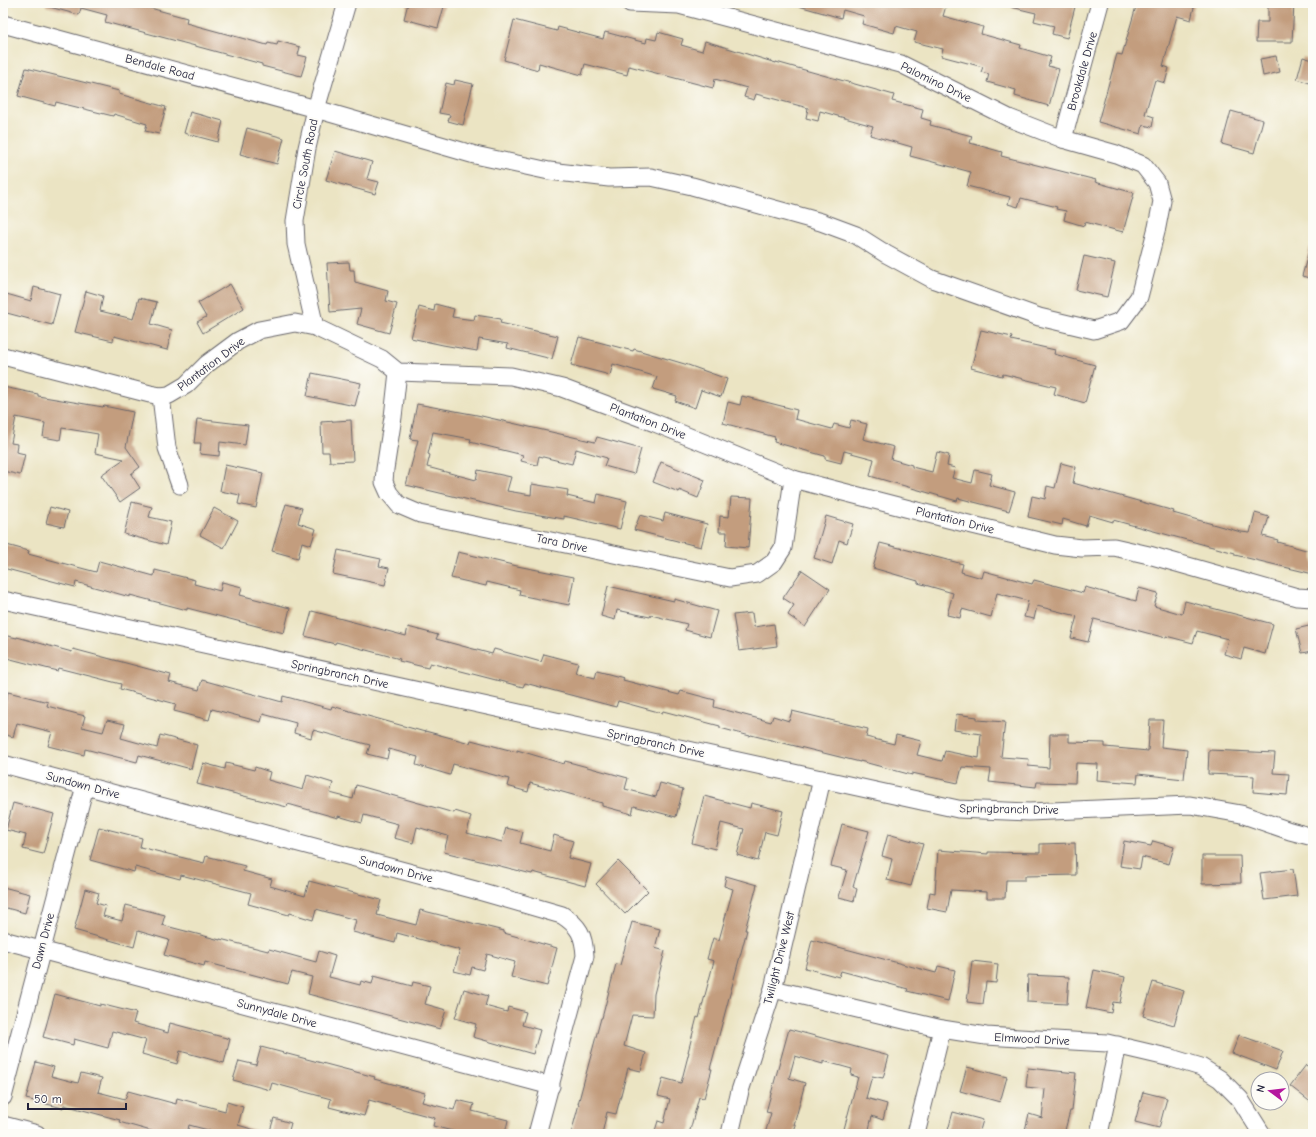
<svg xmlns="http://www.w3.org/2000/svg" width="1316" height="1137" viewBox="0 0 1316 1137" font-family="'Comic Neue',sans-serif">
	<rect width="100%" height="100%" fill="#fdfcf7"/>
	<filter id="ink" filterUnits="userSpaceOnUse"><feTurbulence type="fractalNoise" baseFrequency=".025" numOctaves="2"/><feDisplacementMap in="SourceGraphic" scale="8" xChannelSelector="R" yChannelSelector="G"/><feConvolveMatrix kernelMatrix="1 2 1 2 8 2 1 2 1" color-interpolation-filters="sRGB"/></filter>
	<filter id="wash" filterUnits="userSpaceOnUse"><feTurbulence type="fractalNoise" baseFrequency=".012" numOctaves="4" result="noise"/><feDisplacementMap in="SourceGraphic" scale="16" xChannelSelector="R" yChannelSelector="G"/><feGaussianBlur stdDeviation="0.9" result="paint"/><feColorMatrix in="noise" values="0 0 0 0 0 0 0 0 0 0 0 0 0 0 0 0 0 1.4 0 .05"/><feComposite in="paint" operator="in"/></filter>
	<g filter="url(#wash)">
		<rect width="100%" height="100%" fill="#ebe4c3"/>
		<g id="blocks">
			<g fill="#c39d7e">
				<polygon points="46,3 139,3 139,5 187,18 186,23 267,45 268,43 277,45 278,41 300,47 298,55 307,57 301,76 262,66 262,64 199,47 105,22 107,15 81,8 79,15 46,6"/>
				<polygon points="408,3 445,3 438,28 404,19"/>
				<polygon points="800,3 933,3 946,6 943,16 983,27 981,34 1021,45 1020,48 1051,57 1048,66 1059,69 1049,106 1015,96 1016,90 987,82 989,74 981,72 983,67 941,56 943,49 914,42 917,32 896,26 894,33 862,24 864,16 843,10 841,18 799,6"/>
				<polygon points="1011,3 1076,3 1067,38 1052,34 1054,26 1034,21 1036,13 1011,7"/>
				<polygon points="1137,3 1195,3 1191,20 1177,16 1163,66 1169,68 1165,83 1155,80 1145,114 1154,117 1152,127 1143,125 1141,134 1098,122 1117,54 1122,55"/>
				<polygon points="1268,3 1294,3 1292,42 1256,42 1257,22 1268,22"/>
				<polygon points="514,20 557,31 558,27 603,39 605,32 646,43 647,38 656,40 658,32 683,39 681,45 702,51 705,41 776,63 776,62 894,95 892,101 923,109 921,118 931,121 930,125 972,136 970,143 1002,152 1001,156 1096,180 1095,182 1134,193 1123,232 1085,222 1084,226 1064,220 1066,211 1056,209 1057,207 1021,198 1018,207 1008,204 1010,197 967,186 971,172 910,156 912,147 870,135 873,126 820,111 818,121 806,118 808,108 756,94 754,100 744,97 747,88 715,79 713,88 629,66 627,75 585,64 582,75 539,63 538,70 504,60"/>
				<polygon points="1276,56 1280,72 1263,76 1260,59"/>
				<polygon points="1303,57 1313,60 1313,84 1297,79"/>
				<polygon points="26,68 119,91 119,94 166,107 159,134 145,131 147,124 114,114 113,116 56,102 55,106 18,96"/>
				<polygon points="455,80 473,84 463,125 448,121 450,115 439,113 446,83 454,85"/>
				<polygon points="1231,111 1263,120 1254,153 1222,144"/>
				<polygon points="190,112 223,121 218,142 184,133"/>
				<polygon points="247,128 284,138 277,164 240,154"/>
				<polygon points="335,151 372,162 367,179 379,182 375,194 326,180"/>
				<polygon points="1310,247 1313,247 1313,279 1302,276"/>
				<polygon points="1084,256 1115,263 1107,297 1076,290"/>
				<polygon points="349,262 350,270 354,270 355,282 388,291 386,301 397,304 389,333 357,324 361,309 330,312 327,263"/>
				<polygon points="230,284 244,308 203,333 197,322 206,317 198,303"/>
				<polygon points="34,287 60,294 52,325 3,312 3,293 31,301"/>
				<polygon points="86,291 103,296 100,311 133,319 139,298 157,302 151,324 172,330 167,350 114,336 113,341 75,332"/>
				<polygon points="435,304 454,309 452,317 474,320 475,315 501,319 500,323 558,336 552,359 507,348 508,344 479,339 477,351 443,345 411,338 419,307 434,311"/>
				<polygon points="981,330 1012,337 1011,340 1055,350 1054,354 1095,365 1085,403 1054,394 1056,387 1003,374 1002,376 971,368"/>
				<polygon points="579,337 633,351 634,349 688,365 727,379 721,397 701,390 695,408 675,401 677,396 653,389 657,377 613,364 610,375 571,365"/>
				<polygon points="312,373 361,383 355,406 307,396"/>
				<polygon points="3,387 38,394 38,396 103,407 104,406 133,412 126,447 140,467 131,474 140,488 120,502 101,475 124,459 95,453 98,434 62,428 60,440 43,437 45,423 16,417 11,443 17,444 16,452 25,454 20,475 3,471"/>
				<polygon points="742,396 797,410 795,419 832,429 834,424 849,428 851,420 867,424 863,439 894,447 891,459 912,465 912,467 932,472 937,452 949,455 947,466 955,468 952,478 972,483 975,470 992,474 989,485 1015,492 1009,511 958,498 957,501 870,476 874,459 844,451 841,463 825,459 825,456 774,442 775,437 723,423 728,402 740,405"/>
				<polygon points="417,404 477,415 595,442 597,437 641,449 634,474 604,466 607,458 576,449 572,464 539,456 537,465 521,461 523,455 470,442 471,439 433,432 428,454 430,455 427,467 476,480 478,470 511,477 507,491 531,495 532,484 568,490 567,496 596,503 598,494 627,501 620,529 564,516 564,519 516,511 406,485 418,440 410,439"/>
				<polygon points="197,419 248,425 245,445 220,442 219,456 200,454 201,443 194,443"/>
				<polygon points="351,420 353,461 330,462 329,452 322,452 321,422"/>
				<polygon points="661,462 705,480 698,498 679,490 679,492 653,482"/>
				<polygon points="1061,463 1076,467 1073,483 1174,511 1173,513 1241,532 1250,533 1255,513 1269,517 1263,536 1278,540 1277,542 1313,552 1313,574 1235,555 1235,553 1113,520 1113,522 1089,515 1086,526 1063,519 1062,525 1028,517 1032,496 1045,499 1047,486 1055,488"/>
				<polygon points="225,465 263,473 256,508 238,504 240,495 220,491"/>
				<polygon points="731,497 752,498 748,548 726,546 727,532 719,532 720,516 729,517"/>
				<polygon points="132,502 152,507 149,517 171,522 166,545 124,534"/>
				<polygon points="286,504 302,508 298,523 316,529 311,545 302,542 298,558 272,551"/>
				<polygon points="50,507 68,512 64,527 46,523"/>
				<polygon points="214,508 238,521 224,548 200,535"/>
				<polygon points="665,513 707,524 701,547 634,530 640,515 663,521"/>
				<polygon points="826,516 853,524 847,543 839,540 832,564 814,558"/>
				<polygon points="880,543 963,564 961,572 982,578 984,571 1032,584 1034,580 1083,593 1085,587 1136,601 1139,588 1158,593 1154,606 1182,614 1185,601 1273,624 1265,654 1244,648 1241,659 1224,654 1228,639 1197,631 1193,643 1166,636 1166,638 1094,619 1088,642 1071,638 1077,616 1037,606 1034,619 1024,617 1028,601 997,593 991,617 962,609 960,618 947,615 953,593 918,583 918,581 873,568"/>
				<polygon points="3,544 29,551 28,554 96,572 99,561 154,576 155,570 195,580 194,584 220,591 222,582 242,587 240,595 290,608 284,633 187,608 187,610 130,595 130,597 76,582 75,587 3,568"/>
				<polygon points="338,550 381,559 379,566 389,568 385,585 333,574"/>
				<polygon points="458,552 517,566 574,577 569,605 519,595 520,590 487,582 486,586 451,578"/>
				<polygon points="802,570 830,589 805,627 788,615 794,605 783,598"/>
				<polygon points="608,586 674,601 674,599 717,611 710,637 685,630 687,624 651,615 650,617 617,610 615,620 601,616"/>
				<polygon points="312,611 406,636 408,627 438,635 436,639 492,654 494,649 541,662 544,654 578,663 575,673 595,678 597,671 624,678 623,680 679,695 681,691 715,700 714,707 771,722 773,716 789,721 792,711 868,729 866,737 894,744 896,735 921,741 917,755 942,761 945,751 979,758 981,734 954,730 956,714 977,717 977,720 1005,722 1001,757 1029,759 1028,766 1049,768 1050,734 1069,734 1069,742 1105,743 1105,747 1148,751 1150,720 1163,720 1161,747 1187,750 1184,779 1138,774 1137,783 1097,780 1098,764 1076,763 1075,783 1037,782 1036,787 989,782 991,769 962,767 958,783 912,773 912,775 860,761 860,762 751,735 750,736 720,728 720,726 663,711 662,713 618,701 616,707 525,683 523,687 430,663 428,668 399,661 400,659 336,642 335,644 305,636"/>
				<polygon points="752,613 754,627 774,624 777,646 739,651 733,615"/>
				<polygon points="1313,625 1313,651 1302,653 1296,629"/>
				<polygon points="3,635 17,638 17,637 72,652 73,649 171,675 169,682 199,690 202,680 282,702 283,696 331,709 332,706 425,732 425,731 470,743 471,740 517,752 517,750 564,764 565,761 628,778 625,789 656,797 660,783 683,789 676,817 634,806 632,814 602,806 602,803 530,783 528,792 507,786 509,779 453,764 450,775 416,765 418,757 389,749 387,759 367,754 370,745 313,730 311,738 294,733 296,723 263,714 261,722 212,709 209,720 174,711 176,704 120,689 121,684 58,668 57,671 3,657"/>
				<polygon points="8,692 48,702 47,706 85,716 82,727 103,732 107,720 125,724 121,738 157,748 160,735 197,745 191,769 139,755 137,762 85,749 84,755 48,746 52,732 17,723 13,737 3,734 3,710"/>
				<polygon points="1209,750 1275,753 1273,773 1289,774 1287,795 1253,792 1254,776 1208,774"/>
				<polygon points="203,763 225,769 226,763 254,770 255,767 270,772 268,780 303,790 307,775 333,783 330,793 353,799 356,785 454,813 455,811 471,816 467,833 502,842 506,828 523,832 520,843 550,851 554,835 573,841 568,858 591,864 585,886 533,872 532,874 444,852 448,836 417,827 413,843 394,838 398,824 364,815 362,823 338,816 338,818 288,804 287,807 197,784"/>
				<polygon points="704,796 750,808 751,803 783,811 777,835 765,832 758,861 737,855 744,829 721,823 715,849 692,843"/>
				<polygon points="13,803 54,814 43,854 23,849 26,835 6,830"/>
				<polygon points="842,824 869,831 853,887 857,889 854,901 839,897 847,870 831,866"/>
				<polygon points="99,827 142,838 140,847 204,863 206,856 245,866 243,871 272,879 270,886 305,896 309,881 381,900 377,915 416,925 420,910 504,931 504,933 557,948 547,986 511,977 515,962 487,954 483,970 472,967 470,975 454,971 460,950 397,933 395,943 353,932 356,920 316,909 313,920 290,913 289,915 248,904 251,893 181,875 180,879 135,867 134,872 90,860"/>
				<polygon points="888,834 923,844 911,886 887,880 892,859 882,856"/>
				<polygon points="1124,841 1151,846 1153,841 1174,847 1169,864 1142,857 1140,869 1120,866"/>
				<polygon points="1075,843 1076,875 1025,876 1025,880 1006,880 1005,898 987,898 987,892 951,890 947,912 927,908 930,892 935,893 938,850 988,854 988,852 1040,853 1040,844"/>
				<polygon points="1202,856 1240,856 1241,883 1202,884"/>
				<polygon points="618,861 648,891 625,914 596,884"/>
				<polygon points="1293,869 1297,896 1264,900 1260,873"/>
				<polygon points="726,876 757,885 745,930 747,930 710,1069 712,1069 704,1098 699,1097 689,1134 654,1134 658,1121 664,1123 670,1099 658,1096 663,1078 681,1083 689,1052 688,1052 697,1017 699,1018 714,961 707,959 713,938 719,940 733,889 724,886"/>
				<polygon points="3,887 30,894 25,913 3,907"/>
				<polygon points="85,889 99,893 96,903 106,906 103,916 122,921 126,905 165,915 162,925 220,940 220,939 268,951 269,949 316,962 319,951 335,956 329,977 360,985 361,981 372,984 374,976 412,986 413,982 430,986 425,1004 446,1010 440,1029 308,994 312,977 292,972 288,984 205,962 204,966 164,955 169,940 138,931 134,947 74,930"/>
				<polygon points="632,922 660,929 655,948 665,951 654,994 653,1016 632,1015 624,1046 646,1053 641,1071 628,1068 616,1114 607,1112 602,1134 571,1134 579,1104 578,1104 601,1018 602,1018 616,964 620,965"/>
				<polygon points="812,940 936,973 938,966 955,970 948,1001 907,991 908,989 841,971 839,977 805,968"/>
				<polygon points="972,961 998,964 996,983 986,982 983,1004 967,1002"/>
				<polygon points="1094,970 1125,977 1120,1003 1113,1002 1111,1013 1086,1008"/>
				<polygon points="1028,975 1069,977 1067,1004 1027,1002"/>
				<polygon points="1153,982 1184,991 1174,1025 1143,1016"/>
				<polygon points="464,989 488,996 485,1006 507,1012 508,1007 526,1012 522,1025 540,1030 533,1054 473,1037 476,1024 455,1018"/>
				<polygon points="55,994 100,1006 100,1004 136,1013 133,1023 168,1033 170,1023 230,1039 224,1063 180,1051 177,1064 142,1054 146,1040 112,1031 108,1048 74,1039 73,1045 43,1037"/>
				<polygon points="789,1029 889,1056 883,1078 872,1076 866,1098 887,1104 883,1120 872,1116 868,1134 860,1134 844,1129 858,1077 851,1075 852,1069 823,1061 823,1064 795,1056 789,1078 805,1083 794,1125 796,1125 793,1134 765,1134 771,1113 766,1112"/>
				<polygon points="1239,1035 1283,1051 1276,1070 1232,1053"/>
				<polygon points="261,1047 375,1077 374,1079 425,1093 422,1102 454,1110 457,1100 474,1104 472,1111 508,1120 505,1134 464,1134 433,1126 435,1118 369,1100 364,1116 329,1107 331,1099 272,1083 270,1090 233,1080 239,1061 256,1065"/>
				<polygon points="36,1062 54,1067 51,1076 78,1083 81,1073 102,1078 98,1092 125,1099 128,1091 176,1104 177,1098 225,1111 227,1102 243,1107 238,1125 258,1131 258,1134 223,1134 189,1125 187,1134 162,1134 119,1122 120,1120 64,1105 63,1108 26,1099"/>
				<polygon points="1306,1065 1313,1071 1313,1104 1290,1086"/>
				<polygon points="967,1067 1007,1077 1000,1102 960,1091"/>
				<polygon points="1028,1068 1076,1073 1072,1111 1070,1111 1064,1134 1024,1134 1029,1114 1042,1118 1045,1089 1026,1087"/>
				<polygon points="1143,1092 1167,1098 1159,1128 1135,1122"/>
				<polygon points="953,1112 983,1120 979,1134 947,1134"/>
				<polygon points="274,1118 291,1123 288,1134 269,1134"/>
			</g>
		</g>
	</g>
	<g filter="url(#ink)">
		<use href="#blocks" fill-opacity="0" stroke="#68666b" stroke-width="1"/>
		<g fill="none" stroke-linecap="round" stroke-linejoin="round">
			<defs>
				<g id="minor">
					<polyline points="3,24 316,109 475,155 549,171 609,178 651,177 692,186 821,222 856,235 886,254 932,279 1039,317 1094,330 1121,321 1139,297 1157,227 1162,201 1157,183 1143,165 1116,154 1063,139 1009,118 901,64 679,5 630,3"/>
					<polyline points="1063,139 1100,3"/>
					<polyline points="315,327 296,244 295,221 307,148 316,109 347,3"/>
					<polyline points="3,356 150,394 161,396 169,395 186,385 207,364 238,341 259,330 295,323 315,327 382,359 398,372 511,376 562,388 655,423 793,479 948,519 1055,545 1082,548 1114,547 1149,555 1297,597 1313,598"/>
					<polyline points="398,372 393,417 385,469 384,482 389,493 399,505 420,514 730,578 757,574 774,562 783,548 793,479"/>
					<polyline points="161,396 167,448 180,485"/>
					<polyline points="3,600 958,809 1029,812 1190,805 1241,814 1290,831 1313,837"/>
					<path d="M3,764L479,891L562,915C579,926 584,935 585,956L537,1134"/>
					<polyline points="3,940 551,1086"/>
					<polyline points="773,989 942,1029 986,1036 1107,1043 1171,1058 1201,1067 1220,1079 1240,1099 1262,1134"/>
					<polyline points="3,1097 85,786"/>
					<polyline points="3,1125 37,1134"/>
					<polyline points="730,1134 740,1091 773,989 822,779"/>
					<polyline points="916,1134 942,1029"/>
					<polyline points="1099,1134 1118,1045"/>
				</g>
			</defs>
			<use href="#minor" stroke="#68666b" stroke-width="19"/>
			<use href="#minor" stroke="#fff" stroke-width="17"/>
		</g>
	</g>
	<g text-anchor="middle" stroke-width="4" stroke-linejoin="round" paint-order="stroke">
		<g font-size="12" fill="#22223b" stroke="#fdfcf7">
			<text transform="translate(160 67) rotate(15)" y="4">Bendale Road</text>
			<text transform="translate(1082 71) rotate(-74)" y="4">Brookdale Drive</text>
			<text transform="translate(936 82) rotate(26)" y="4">Palomino Drive</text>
			<text transform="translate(305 164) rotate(-79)" y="4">Circle South Road</text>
			<text transform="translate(211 364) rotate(-37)" y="4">Plantation Drive</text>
			<text transform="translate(648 421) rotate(21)" y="4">Plantation Drive</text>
			<text transform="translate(955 520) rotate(14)" y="4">Plantation Drive</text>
			<text transform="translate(562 543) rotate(12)" y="4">Tara Drive</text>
			<text transform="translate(340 674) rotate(12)" y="4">Springbranch Drive</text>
			<text transform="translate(656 743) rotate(12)" y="4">Springbranch Drive</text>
			<text transform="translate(83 785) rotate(15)" y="4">Sundown Drive</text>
			<text transform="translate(1009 809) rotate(1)" y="4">Springbranch Drive</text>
			<text transform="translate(396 869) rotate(15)" y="4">Sundown Drive</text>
			<text transform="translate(43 941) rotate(-75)" y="4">Dawn Drive</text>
			<text transform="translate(779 958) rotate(-76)" y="4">Twilight Drive West</text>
			<text transform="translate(277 1013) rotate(15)" y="4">Sunnydale Drive</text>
			<text transform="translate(1032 1039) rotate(3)" y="4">Elmwood Drive</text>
		</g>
	</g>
	<rect width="1316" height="1137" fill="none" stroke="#fdfcf7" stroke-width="16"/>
	<g transform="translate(1270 1091) rotate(285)"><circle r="19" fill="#fdfcf7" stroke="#a5a5ac"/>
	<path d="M0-3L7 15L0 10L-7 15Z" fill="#b5179e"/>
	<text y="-6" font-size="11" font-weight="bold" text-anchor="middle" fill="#22223b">N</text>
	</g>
	<path d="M28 1103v6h98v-6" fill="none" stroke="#22223b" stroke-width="2"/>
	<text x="34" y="1103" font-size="12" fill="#22223b" stroke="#fdfcf7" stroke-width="3" paint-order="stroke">50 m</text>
</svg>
